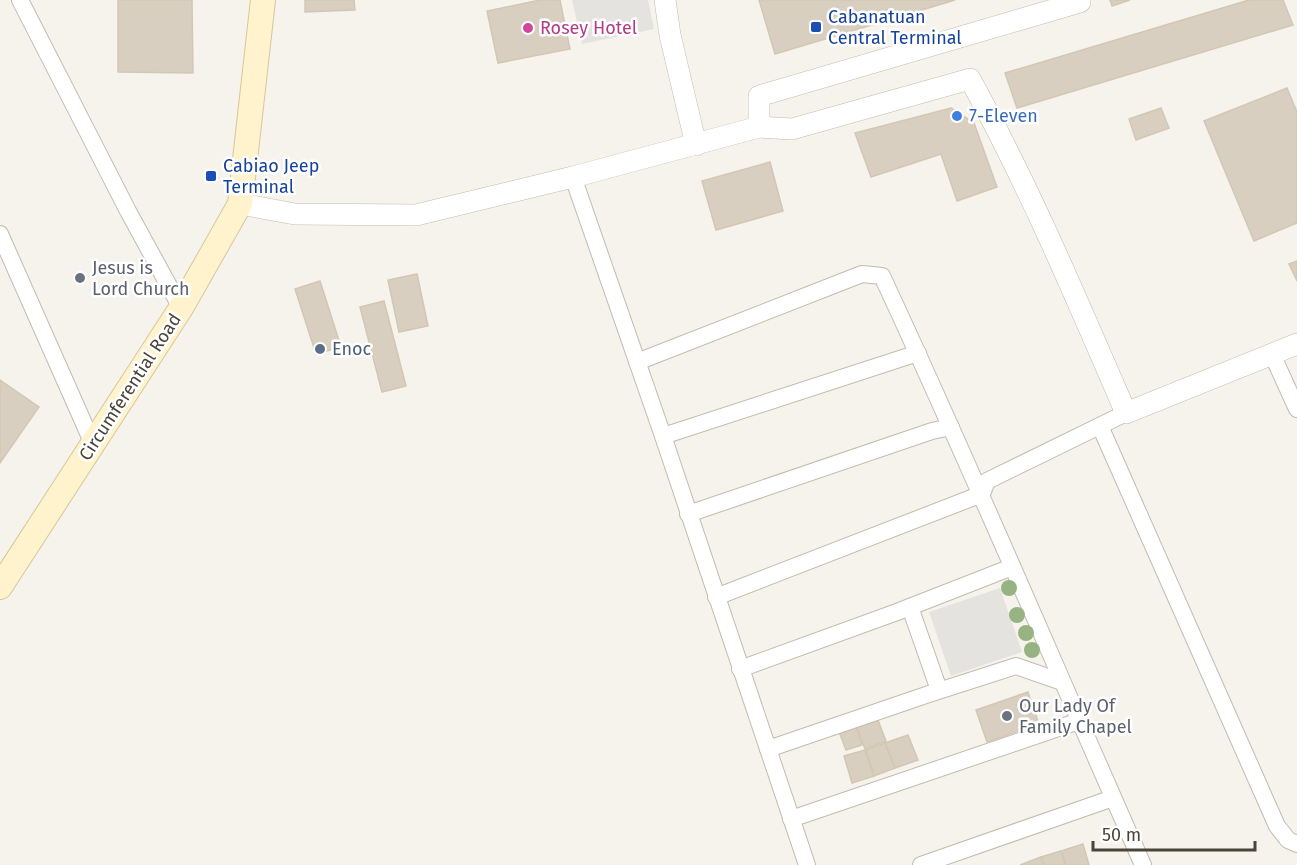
<svg xmlns="http://www.w3.org/2000/svg" width="1297" height="865" viewBox="0 0 1297 865" font-family="'Fira Sans',sans-serif">
	<rect width="100%" height="100%" fill="#f6f3ec"/>
	<g fill="#e5e3e0">
		<polygon points="572,0 648,0 654,29 582,44"/>
		<polygon points="1000,588 1022,652 951,676 929,612"/>
	</g>
	<g fill="#d8cfc1" stroke="#d3c7b4" stroke-width="1.5">
		<polygon points="118,0 192,0 193,73 118,72"/>
		<polygon points="305,0 354,0 355,10 305,12"/>
		<polygon points="540,0 560,0 570,49 498,63 487,11"/>
		<polygon points="759,0 955,0 775,54"/>
		<polygon points="1110,0 1130,0 1112,6"/>
		<polygon points="1249,0 1283,0 1293,25 1017,108 1005,73"/>
		<polygon points="1287,88 1297,112 1297,223 1254,241 1204,121"/>
		<polygon points="951,108 974,123 997,187 957,201 941,154 871,177 855,133"/>
		<polygon points="1161,108 1169,128 1136,140 1129,119"/>
		<polygon points="770,162 783,211 716,230 702,181"/>
		<polygon points="1297,261 1297,281 1289,264"/>
		<polygon points="417,274 428,326 399,332 388,280"/>
		<polygon points="320,281 341,347 316,354 295,289"/>
		<polygon points="384,301 406,386 382,392 360,307"/>
		<polygon points="0,380 39,407 0,463"/>
		<polygon points="1028,692 1039,724 987,742 976,710"/>
		<polygon points="876,715 886,741 865,749 855,723"/>
		<polygon points="855,723 862,745 846,750 838,729"/>
		<polygon points="908,735 918,760 895,768 885,743"/>
		<polygon points="885,743 895,768 874,776 866,750"/>
		<polygon points="865,750 874,776 852,783 844,756"/>
		<polygon points="1083,844 1089,865 1066,865 1061,851"/>
		<polygon points="1061,851 1066,865 1044,865 1041,857"/>
		<polygon points="1041,857 1044,865 1020,865"/>
	</g>
	<g fill="none" stroke-linecap="round" stroke-linejoin="round">
		<defs>
			<g id="minor">
				<polyline points="20,0 128,211 181,308"/>
				<polyline points="573,177 663,436 807,865"/>
				<polyline points="0,234 93,444"/>
				<polyline points="1272,354 1297,409"/>
				<path d="M637,362L862,274L882,276C973,471 1056,669 1143,865"/>
				<polyline points="1100,426 1277,826 1288,840 1297,844"/>
				<polyline points="663,436 918,353"/>
				<polyline points="688,514 932,431 951,427"/>
				<polyline points="716,597 982,494 987,481 1126,413"/>
				<polyline points="910,607 939,690"/>
				<polyline points="740,669 897,612 1012,567"/>
				<polyline points="768,749 929,694 1016,666 1062,682"/>
				<polyline points="791,819 1079,721"/>
				<polyline points="921,865 1113,798"/>
			</g>
			<g id="tertiary">
				<polyline points="665,0 670,35 696,145"/>
				<path d="M759,127L792,129L970,79C1029,186 1077,300 1126,413L1297,344"/>
				<polyline points="240,204 295,214 416,215 573,177 759,127 759,96 1080,2 1079,0"/>
			</g>
			<polyline id="secondary" points="0,587 181,308 240,204 263,0"/>
		</defs>
		<use href="#minor" stroke="#c2bbae" stroke-width="18"/>
		<use href="#tertiary" stroke="#c2bbae" stroke-width="22"/>
		<use href="#secondary" stroke="#d6c79b" stroke-width="26"/>
		<use href="#minor" stroke="#fff" stroke-width="16"/>
		<use href="#tertiary" stroke="#fff" stroke-width="21"/>
		<use href="#secondary" stroke="#fff3cd" stroke-width="24"/>
	</g>
	<g fill="#97b381">
		<circle cx="1009" cy="588" r="8"/>
		<circle cx="1017" cy="615" r="8"/>
		<circle cx="1026" cy="633" r="8"/>
		<circle cx="1032" cy="650" r="8"/>
	</g>
	<g fill="#1a4fb4" stroke="#fff" stroke-width="2">
		<rect x="810" y="21" width="12" height="12" rx="3"/>
		<rect x="205" y="170" width="12" height="12" rx="3"/>
	</g>
	<circle fill="#d1479c" stroke="#fff" stroke-width="2" cx="528" cy="28" r="6"/>
	<circle fill="#3f7fe0" stroke="#fff" stroke-width="2" cx="957" cy="116" r="6"/>
	<g fill="#6b7280" stroke="#fff" stroke-width="2">
		<circle cx="80" cy="278" r="6"/>
		<circle cx="1007" cy="716" r="6"/>
	</g>
	<circle fill="#5c6f8a" stroke="#fff" stroke-width="2" cx="320" cy="349" r="6"/>
	<g text-anchor="middle" stroke-width="5" stroke-linejoin="round" paint-order="stroke">
		<g font-size="18" fill="#164399" stroke="#fff" text-anchor="start">
			<text x="828" y="23">Cabanatuan<tspan x="828" dy="21">Central Terminal</tspan></text>
			<text x="223" y="172">Cabiao Jeep<tspan x="223" dy="21">Terminal</tspan></text>
		</g>
		<g font-size="18" fill="#b23c85" stroke="#fff" text-anchor="start">
			<text x="540" y="34">Rosey Hotel</text>
		</g>
		<g font-size="18" fill="#366cbe" stroke="#fff" text-anchor="start">
			<text x="969" y="122">7-Eleven</text>
		</g>
		<g font-size="18" fill="#5b616d" stroke="#fff" text-anchor="start">
			<text x="92" y="274">Jesus is<tspan x="92" dy="21">Lord Church</tspan></text>
			<text x="1019" y="712">Our Lady Of<tspan x="1019" dy="21">Family Chapel</tspan></text>
		</g>
		<g font-size="18" fill="#4e5e75" stroke="#fff" text-anchor="start">
			<text x="332" y="355">Enoc</text>
		</g>
		<g font-size="18" fill="#4b4439" stroke="#fff">
			<text transform="translate(130 387) rotate(-57)" y="6">Circumferential Road</text>
		</g>
	</g>
	<path d="M1093 841v9h162v-9" fill="none" stroke="#4b4439" stroke-width="3"/>
	<text x="1102" y="841" font-size="18" fill="#4b4439" stroke="#ffffff" stroke-width="4.5" paint-order="stroke">50 m</text>
</svg>
